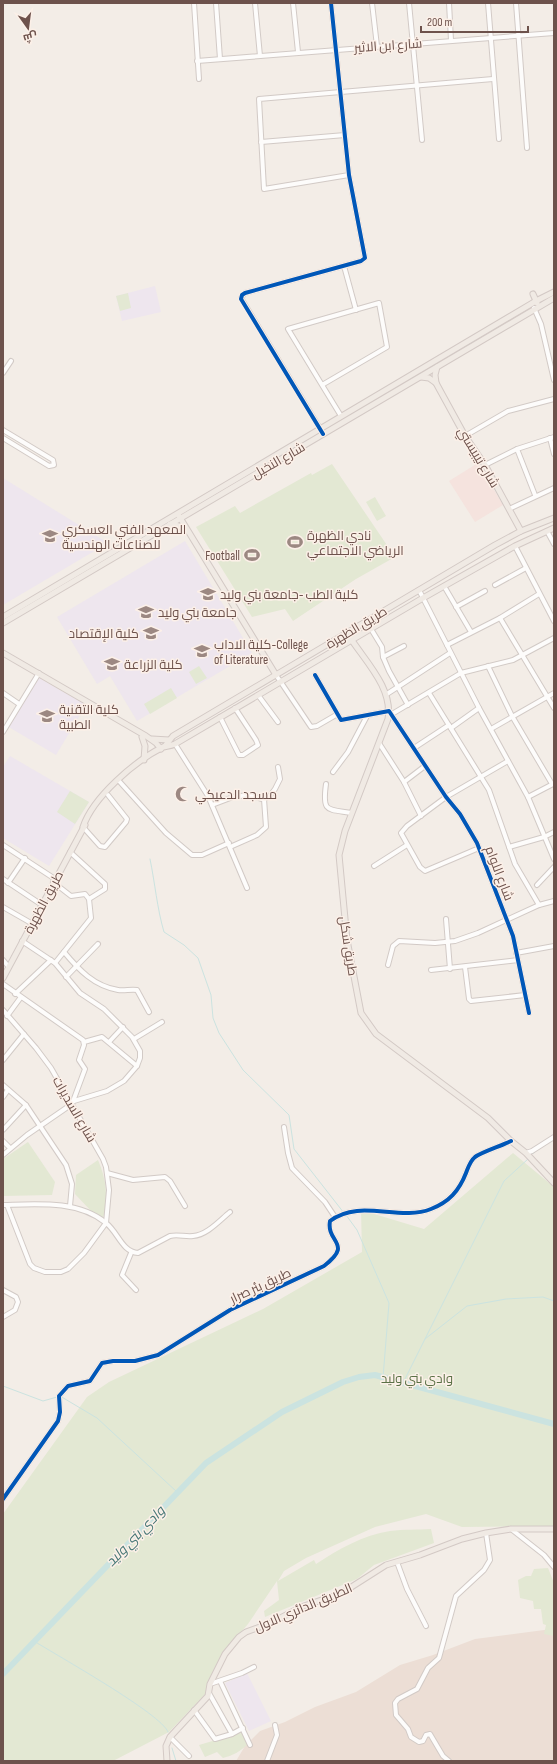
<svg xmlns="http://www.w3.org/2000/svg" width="557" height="1764" viewBox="0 0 557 1764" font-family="'Sofia Sans Condensed',Cairo,sans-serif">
	<rect width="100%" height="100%" fill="#f3ede7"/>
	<polygon fill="#ecded5" points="544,1630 554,1630 554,1761 236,1761 245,1746 260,1731 285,1722 315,1707 356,1692 400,1665 433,1655 475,1639"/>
	<polygon fill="#f5e3de" points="478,463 503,505 475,522 449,481"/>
	<g fill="#eee6ee">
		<polygon points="155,286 161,312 122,321 116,296"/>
		<polygon points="3,478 108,543 3,605"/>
		<polygon points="185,541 252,653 137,721 110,676 97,684 57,617"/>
		<polygon points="39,678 86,705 56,755 7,726"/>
		<polygon points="10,756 89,802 49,866 3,838 3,767"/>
		<polygon points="247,1673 271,1721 249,1731 225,1683"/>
	</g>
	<g fill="#e3e8d3">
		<polygon points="128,293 131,308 120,311 116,296"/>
		<polygon points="332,464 395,557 356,579 293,621 285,609 252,617 196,527 235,506 240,513 311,473 312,475"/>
		<polygon points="375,497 386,516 377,521 366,502"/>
		<polygon points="199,666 207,678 196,684 189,672"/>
		<polygon points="171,688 177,698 150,714 144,704"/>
		<polygon points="70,791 89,802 75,824 57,812"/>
		<polygon points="28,1142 55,1182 52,1195 3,1196 3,1159"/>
		<path d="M513,1153L554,1187V1526L462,1527L426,1514L375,1527L306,1558L284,1571L278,1581L314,1560L316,1564C339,1549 363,1535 390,1531C404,1529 418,1530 431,1529L434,1543L374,1565L357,1579L265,1617L264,1611L279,1600L277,1581L248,1624L230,1645L210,1689L169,1732L113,1761H3V1514L87,1397L109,1382L263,1309L362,1252L361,1210L424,1229Z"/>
		<path d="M98,1160C106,1178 109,1199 103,1218L94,1214L75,1194L76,1175Z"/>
		<polygon points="548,1568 554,1583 554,1636 544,1634 546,1625 543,1624 541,1609 534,1609 533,1601 520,1598 518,1580 526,1576 531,1576 534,1569"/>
		<path d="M243,1732L248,1744C241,1751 232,1756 223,1758L217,1752L205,1757L199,1745Z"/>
	</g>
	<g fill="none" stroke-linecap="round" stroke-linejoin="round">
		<g stroke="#cbe3e0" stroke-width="1">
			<path d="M150,859C155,883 157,908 164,932L184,945L198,958L211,995L213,1018L219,1033L243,1070L289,1115L294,1149L344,1213"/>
			<polyline points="532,1154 536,1151"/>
			<polyline points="346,1215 357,1230 389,1303 383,1378"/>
			<polyline points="425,1339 467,1306 506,1299 543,1297 554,1301"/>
			<polyline points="403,1383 504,1181 528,1159"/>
			<polyline points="3,1386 43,1401 57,1397"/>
			<polyline points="60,1396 97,1418 177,1492"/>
			<path d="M34,1641C56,1655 162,1714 168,1732"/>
			<polyline points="172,1748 176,1761"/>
		</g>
		<polyline stroke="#cbe3e0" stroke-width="6" points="3,1674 206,1463 282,1412 343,1382 359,1377 375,1375 554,1424"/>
		<defs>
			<g id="minor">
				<polyline points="194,3 199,79"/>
				<polyline points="216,3 220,59"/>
				<polyline points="255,3 260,56"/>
				<polyline points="293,3 298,52"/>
				<polyline points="372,3 377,46"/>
				<polyline points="409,3 422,140"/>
				<polyline points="449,3 451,40"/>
				<polyline points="488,3 499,139"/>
				<polyline points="516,3 527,148"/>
				<polyline points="197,61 554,33"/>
				<polyline points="261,142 345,135"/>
				<polyline points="349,175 264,189 259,99 493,79"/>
				<polyline points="344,266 356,310"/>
				<polyline points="534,308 541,324 554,380"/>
				<polyline points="3,373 11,361"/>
				<polyline points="322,385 288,329 379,303 387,347 322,385 341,416"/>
				<polyline points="3,430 53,460 54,465 49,466 3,438"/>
				<polyline points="321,430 241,298 245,293 361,261 365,258 349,175 331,3"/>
				<polyline points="465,436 508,411 554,399"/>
				<polyline points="550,438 554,454"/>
				<polyline points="517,449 535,495"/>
				<polyline points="485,465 517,449 554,437"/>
				<polyline points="509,509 554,488"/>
				<polyline points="547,531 554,544"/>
				<polyline points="515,546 554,621"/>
				<polyline points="495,585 526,568"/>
				<polyline points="444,586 471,632"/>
				<polyline points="419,590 479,708 528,797 554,859"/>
				<polyline points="456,607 485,591"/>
				<polyline points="500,618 554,708"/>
				<polyline points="371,629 382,647 383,657 389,671 408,705"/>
				<polyline points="447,645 500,618 539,594"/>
				<polyline points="383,657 404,646"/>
				<polyline points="488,666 512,716 552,784"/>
				<polyline points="276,675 311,727 317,726 336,715"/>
				<polyline points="315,675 341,720 389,711 446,797 460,814 477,843 513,936 529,1013"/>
				<polyline points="3,693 19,704"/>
				<polyline points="429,693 489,790 515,864 539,905"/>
				<polyline points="387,694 450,653"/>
				<polyline points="258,695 278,722"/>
				<polyline points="392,714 461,673 513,660 554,638"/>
				<polyline points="220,717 239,755 243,755 258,745 256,740 235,708"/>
				<polyline points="451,728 479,708"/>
				<polyline points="491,729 554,693"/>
				<polyline points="3,732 39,673"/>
				<polyline points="379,743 404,782 421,816"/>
				<polyline points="175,744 208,796 247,888"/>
				<polyline points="414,748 449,725"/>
				<polyline points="333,772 348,752 367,716"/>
				<polyline points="119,781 166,833 192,855 202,855 229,843"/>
				<polyline points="404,782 425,766"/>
				<path d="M326,784C322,813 327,809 352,813"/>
				<polyline points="528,797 553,784"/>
				<polyline points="212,805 233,797 248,795 262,799 269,797 275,789 280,779 278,767"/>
				<polyline points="83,827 100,846 105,847 126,822 127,819 108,795"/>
				<polyline points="3,845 55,879"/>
				<polyline points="230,847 257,835 266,827 264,799"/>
				<polyline points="509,847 544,837 554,832"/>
				<polyline points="479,848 425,871 420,867 401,833 407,826 446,797 508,761"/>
				<polyline points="70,852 105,884 105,889 89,899"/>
				<polyline points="374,866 407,845"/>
				<polyline points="3,879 42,905"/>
				<polyline points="53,882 71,896 85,894 89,899 91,918 55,963"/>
				<polyline points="8,883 25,858"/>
				<polyline points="537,885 554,867"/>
				<polyline points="3,907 31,923"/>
				<polyline points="446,919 450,969"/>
				<polyline points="22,941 55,963 80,993 104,1009 132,1037 140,1051 140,1058 137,1066 124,1081 107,1091 74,1101"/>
				<path d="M64,952C79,970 94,986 118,990C124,991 131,989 137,990L149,1012"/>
				<polyline points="516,953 554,946"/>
				<polyline points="3,960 8,966"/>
				<polyline points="388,965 393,946 399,941 435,943 455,941 478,933 539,905 554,901"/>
				<polyline points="465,967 469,999 471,1001 525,995"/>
				<polyline points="431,970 518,960"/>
				<polyline points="66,977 98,944"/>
				<polyline points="3,984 83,1040 84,1045 79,1060 85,1069 72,1104 27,1135 3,1155"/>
				<polyline points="15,994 51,960"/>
				<polyline points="3,1010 36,1048 51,1068 103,1159 106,1167 109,1190 106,1223 84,1253 68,1269 61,1272 45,1272 34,1268 30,1264 7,1205"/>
				<polyline points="7,1016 21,997"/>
				<polyline points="134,1039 162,1022"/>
				<polyline points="84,1042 102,1037 137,1066"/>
				<polyline points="109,1042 123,1027"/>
				<polyline points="3,1060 24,1034"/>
				<polyline points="3,1085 26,1105 66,1165 72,1184 70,1206"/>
				<polyline points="3,1097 8,1090"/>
				<polyline points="284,1127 288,1153 292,1168 325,1202 335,1217"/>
				<polyline points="3,1130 26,1105"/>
				<polyline points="3,1141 10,1148"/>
				<polyline points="526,1153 532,1151 554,1137"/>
				<polyline points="107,1173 133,1180 165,1177 170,1181 185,1206"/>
				<path d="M3,1205C37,1204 78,1200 106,1223C118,1232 122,1252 138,1253L170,1236C178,1234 185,1237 193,1236C207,1235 219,1221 230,1212"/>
				<polyline points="131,1253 122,1275 136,1290"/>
				<polyline points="3,1290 16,1297 18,1302 15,1310 3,1317"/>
				<path d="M3,1499L58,1421L60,1412L59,1396L68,1386L90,1381L102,1363L113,1361H135L158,1355L230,1310L324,1266C354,1243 326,1243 330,1221C360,1198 399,1222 431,1209C449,1202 459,1191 466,1173C468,1168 470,1161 475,1157C482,1152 501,1146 511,1141"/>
				<polyline points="511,1529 544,1555 554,1567"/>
				<polyline points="397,1562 407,1589 426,1626"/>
				<polyline points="220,1681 250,1745"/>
				<polyline points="210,1684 242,1673 254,1667"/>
				<polyline points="209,1693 232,1734"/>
				<polyline points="194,1710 215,1739 232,1734 243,1728"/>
				<polyline points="170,1737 189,1756"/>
				<polyline points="267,1761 277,1735 275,1725"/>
				<polyline points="449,1761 443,1756 430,1734 426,1735 423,1741 419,1742 411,1737 408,1729 396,1715 395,1703 398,1699 417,1689 428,1668 439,1658 456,1596 484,1570 490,1560 486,1533"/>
			</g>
			<g id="major">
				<polyline points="533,294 537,303"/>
				<polyline points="437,367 435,375 436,383 465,436 485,465 521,531"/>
				<polyline points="421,377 429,378 436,383"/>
				<polyline points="179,516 276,675"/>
				<polyline points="170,524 183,527"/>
				<polyline points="3,617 536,301 554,292"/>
				<polyline points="3,623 554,298"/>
				<path d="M351,639C367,663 393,689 388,719L345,831L339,855L347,940L361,1013L376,1034L488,1118L511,1141L526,1153L554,1183"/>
				<polyline points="3,653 146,736 156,743 161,749"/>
				<polyline points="142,737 145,746 144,760"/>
				<polyline points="152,739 169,740"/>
				<polyline points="165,746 173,736 495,545 521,531 554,518"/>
				<path d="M83,827C93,797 135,761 163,747C167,746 171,746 175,744L423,598L515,546L554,528"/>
				<polyline points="3,978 85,825"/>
				<polyline points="167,1761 166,1746 170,1737 208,1696 210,1684 225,1654 239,1637 246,1632 271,1623 301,1607 342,1593 386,1565 420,1555 462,1539 486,1533 511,1529 554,1529"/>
			</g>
		</defs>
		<use href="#minor" stroke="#d2cac6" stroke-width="6"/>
		<use href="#major" stroke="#d3c9c5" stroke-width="7"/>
		<use href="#minor" stroke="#fdfcfb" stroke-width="4"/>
		<use href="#major" stroke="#f0eae4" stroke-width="5"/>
		<defs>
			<g id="cycleway">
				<polyline points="323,434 241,299 242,295 245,293 361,261 365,258 349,175 331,3"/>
				<polyline points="315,675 341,720 389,711 446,797 460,814 477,843 513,936 529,1013"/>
				<path d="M3,1499L58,1421L60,1412L59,1396L68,1386L90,1381L102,1363L113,1361H135L158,1355L230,1310L324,1266C354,1243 326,1243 330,1221C360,1198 399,1222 431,1209C449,1202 459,1191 466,1173C468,1168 470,1161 475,1157C482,1152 501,1146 511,1141"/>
			</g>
		</defs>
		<use href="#cycleway" stroke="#fcf0e8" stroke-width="6"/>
		<use href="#cycleway" stroke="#0057b8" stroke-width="4"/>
	</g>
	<defs>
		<symbol id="university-bare" viewBox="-9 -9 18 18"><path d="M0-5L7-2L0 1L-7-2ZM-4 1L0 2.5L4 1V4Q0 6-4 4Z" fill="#9c8882" stroke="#fcf0e8" stroke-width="2.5" paint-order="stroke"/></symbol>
		<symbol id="stadium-bare" viewBox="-9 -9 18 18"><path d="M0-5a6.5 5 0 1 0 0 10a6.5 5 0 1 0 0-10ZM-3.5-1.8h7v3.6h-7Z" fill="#9c8882" stroke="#fcf0e8" stroke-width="2.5" paint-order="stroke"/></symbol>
		<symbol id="mosque-bare" viewBox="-9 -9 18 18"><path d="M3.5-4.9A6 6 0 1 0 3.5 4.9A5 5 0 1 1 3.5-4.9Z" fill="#9c8882" stroke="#fcf0e8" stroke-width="2.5" paint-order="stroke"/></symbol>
	</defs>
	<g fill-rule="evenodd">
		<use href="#university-bare" x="39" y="525" width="22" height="22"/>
		<use href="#stadium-bare" x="284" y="531" width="22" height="22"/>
		<use href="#stadium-bare" x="241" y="544" width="22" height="22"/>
		<use href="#university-bare" x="197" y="583" width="22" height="22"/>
		<use href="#university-bare" x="135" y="601" width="22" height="22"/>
		<use href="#university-bare" x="140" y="622" width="22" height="22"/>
		<use href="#university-bare" x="191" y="640" width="22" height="22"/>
		<use href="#university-bare" x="101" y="653" width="22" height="22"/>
		<use href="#university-bare" x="36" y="705" width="22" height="22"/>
		<use href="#mosque-bare" x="172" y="783" width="22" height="22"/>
	</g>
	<g text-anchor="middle" stroke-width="3" stroke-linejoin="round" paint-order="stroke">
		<g font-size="13" fill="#6d524c" stroke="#fcf0e8">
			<text transform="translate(388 45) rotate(-4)" y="5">شارع ابن الاثير</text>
			<text transform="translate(479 457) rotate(59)" y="5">شارع تيبيستي</text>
			<text transform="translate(278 460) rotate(-30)" y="5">شارع النخيل</text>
			<text transform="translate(356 627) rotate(-31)" y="5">طريق الظهرة</text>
			<text transform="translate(500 873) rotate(69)" y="5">شارع اللوام</text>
			<text transform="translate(43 902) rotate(-62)" y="5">طريق الظهرة</text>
			<text transform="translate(349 946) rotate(81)" y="5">طريق شكل</text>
			<text transform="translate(75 1109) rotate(60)" y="5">شارع السديرات</text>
			<text transform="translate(260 1285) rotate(-25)" y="5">طريق بئر صرار</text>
			<text transform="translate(303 1607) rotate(-23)" y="5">الطريق الدائري الاول</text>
		</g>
		<g font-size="13" fill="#6d524c" stroke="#fcf0e8" text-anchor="start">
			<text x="62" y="534">المعهد الفني العسكري<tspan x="62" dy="15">للصناعات الهندسية</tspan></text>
			<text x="307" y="540">نادي الظهرة<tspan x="307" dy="15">الرياضي الاجتماعي</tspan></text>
			<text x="240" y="560" text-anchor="end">Football</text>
			<text x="220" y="599">كلية الطب -جامعة بني وليد</text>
			<text x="158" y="617">جامعة بني وليد</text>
			<text x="139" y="638" text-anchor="end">كلية الإقتصاد</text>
			<text x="214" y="649">كلية الاداب-College<tspan x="214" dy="15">of Literature</tspan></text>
			<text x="124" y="669">كلية الزراعة</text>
			<text x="59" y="714">كلية التقنية<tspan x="59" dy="15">الطبية</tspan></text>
			<text x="195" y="799">مسجد الدعيكي</text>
		</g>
		<g font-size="13" fill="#5b7146" stroke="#fcf0e8">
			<text x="417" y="1383">وادي بني وليد</text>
		</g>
		<g font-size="14" font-style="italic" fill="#467776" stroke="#fcf0e8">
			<text transform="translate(135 1536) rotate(-46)" y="5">وادي بني وليد</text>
		</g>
	</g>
	<rect width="557" height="1764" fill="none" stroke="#6d524c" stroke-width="8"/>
	<g transform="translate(28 28) rotate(166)" stroke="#fcf0e8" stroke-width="3" paint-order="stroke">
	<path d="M0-3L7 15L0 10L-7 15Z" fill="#6d524c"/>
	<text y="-6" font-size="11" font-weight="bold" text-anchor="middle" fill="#6d524c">ش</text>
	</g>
	<path d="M421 26v6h107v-6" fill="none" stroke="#6d524c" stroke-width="2"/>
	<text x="427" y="26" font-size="12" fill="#6d524c" stroke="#fcf0e8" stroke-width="3" paint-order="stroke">200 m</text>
</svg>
